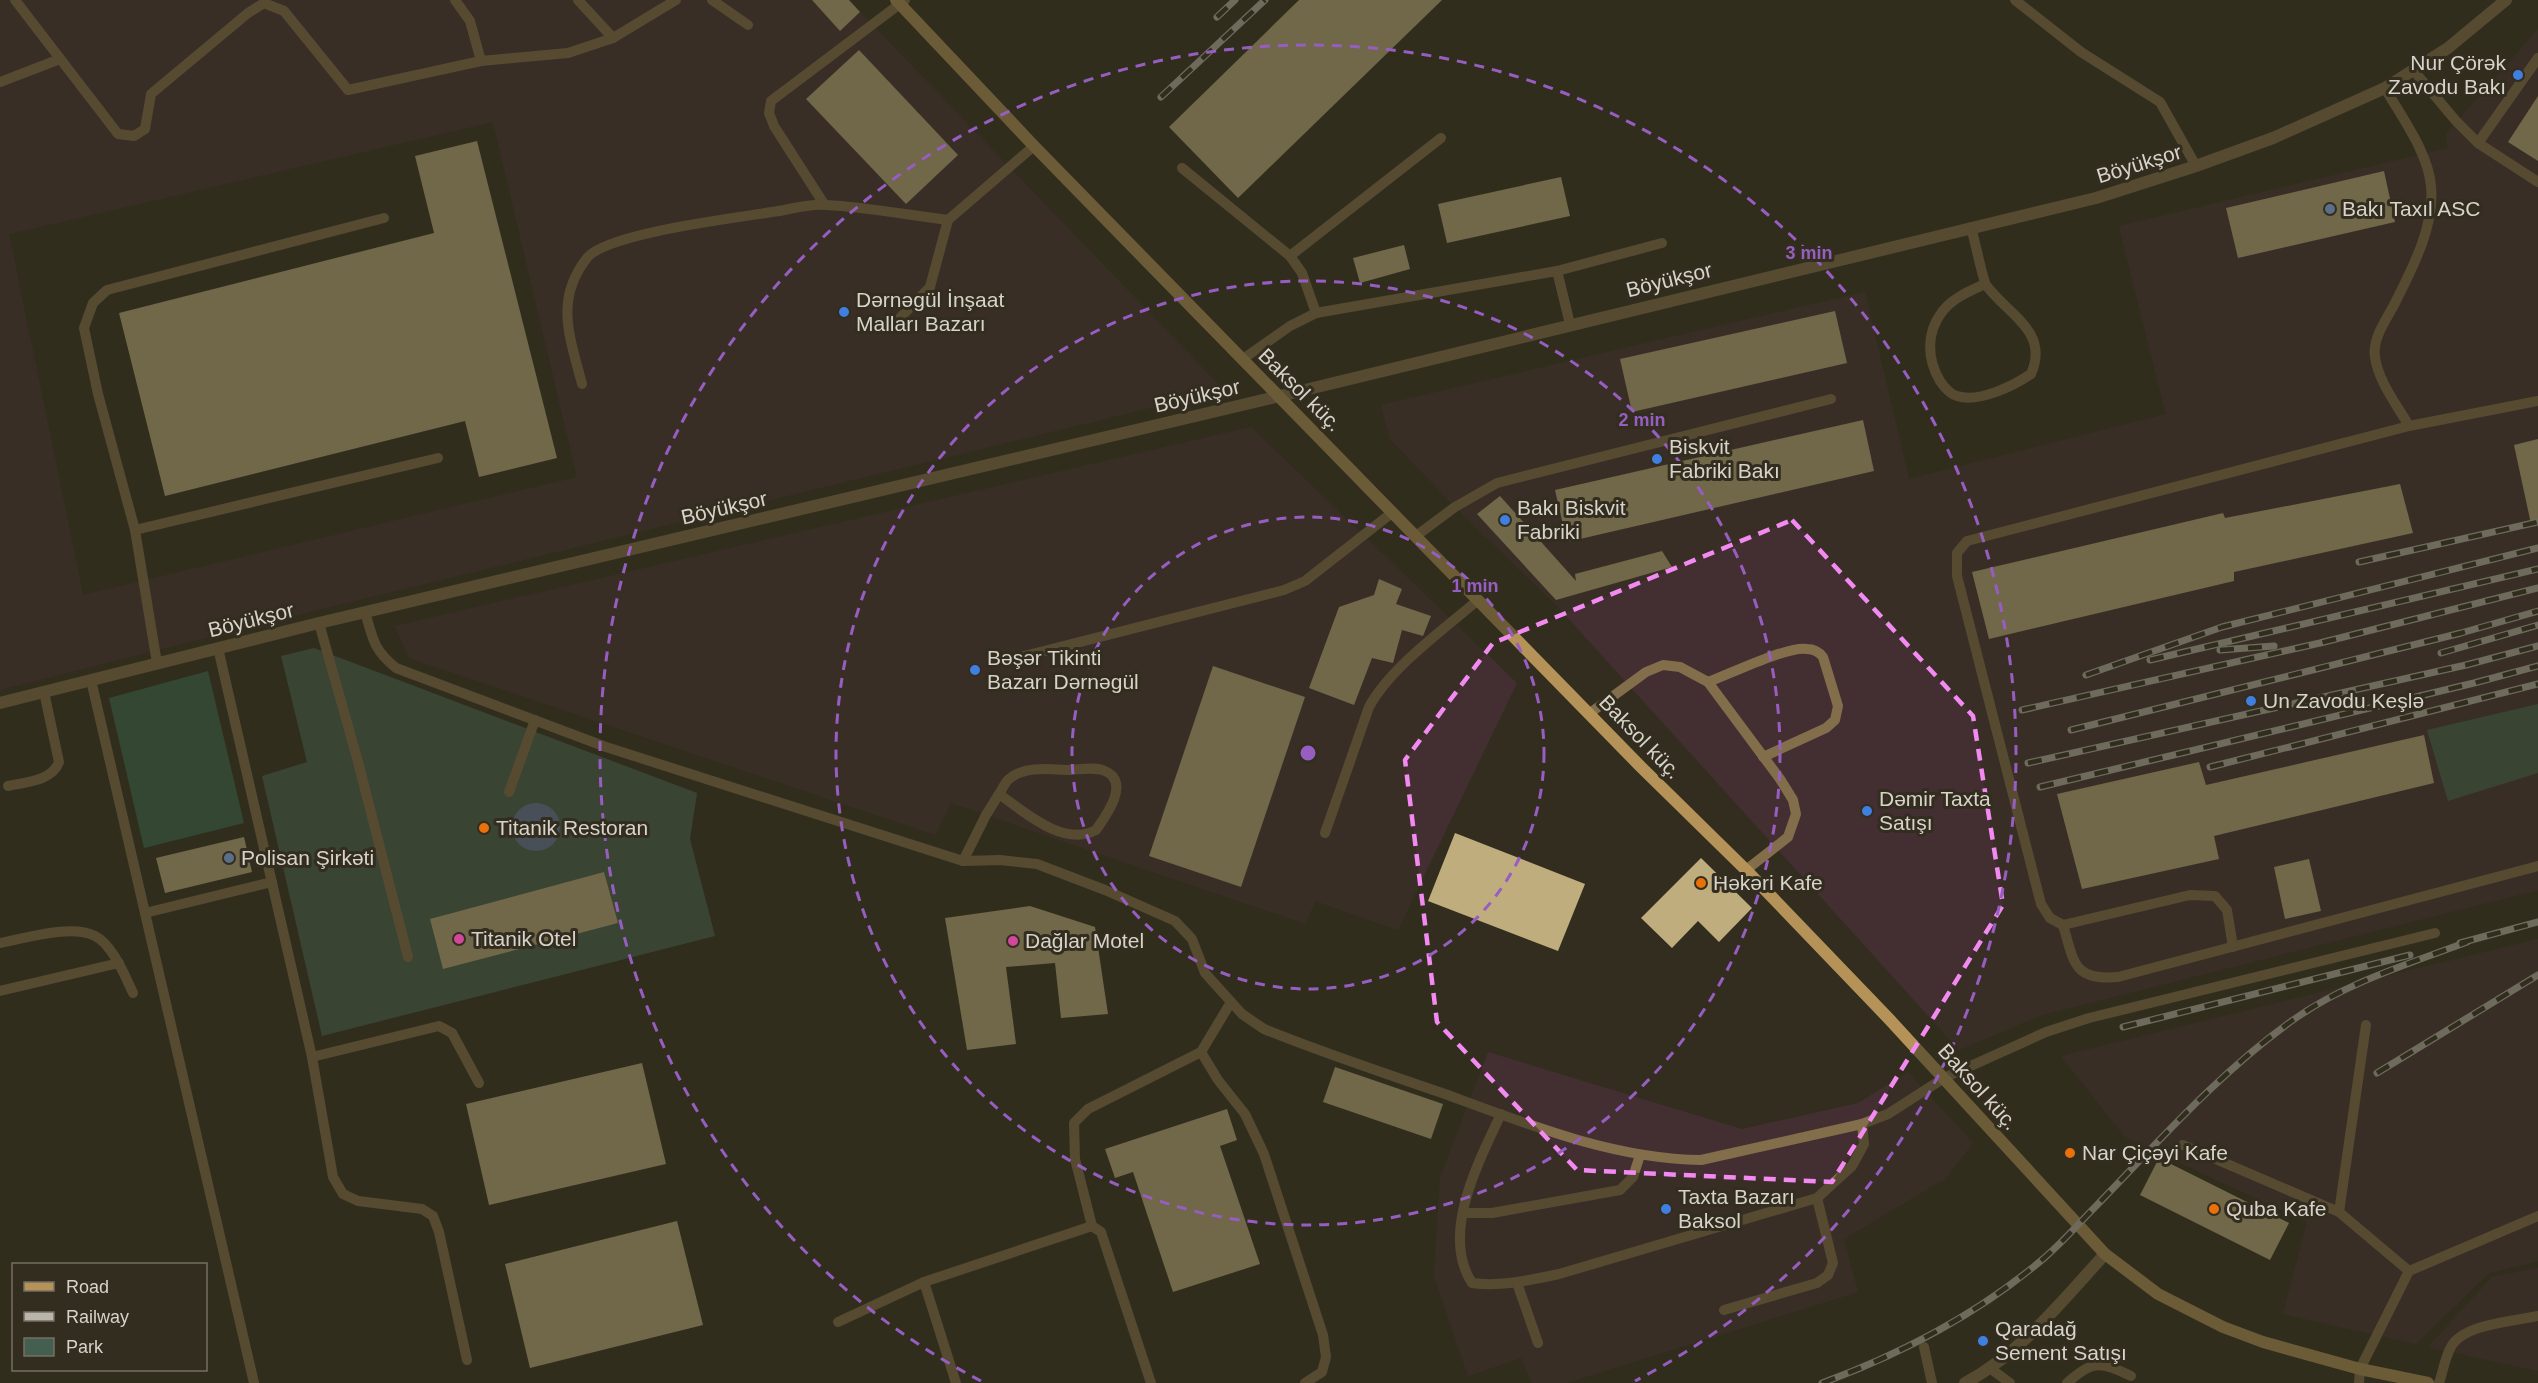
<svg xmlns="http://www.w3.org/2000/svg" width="2538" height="1383" viewBox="0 0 2538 1383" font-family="Arial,sans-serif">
	<rect width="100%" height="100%" fill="#322d1e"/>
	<g fill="#432f32" fill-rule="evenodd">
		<path d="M0,0H812L840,30L860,12L1224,390L276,620L0,690ZM493,122L577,477L83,595L9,234Z"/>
		<polygon points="2538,29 2538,890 2042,1015 1959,1050 1557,606 1455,507 1390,439 1381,405 1865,292 1909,479 2166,414 2119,226 2448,148 2446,134"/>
		<polygon points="1251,427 1517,683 1398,930 1315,901 1306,924 951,803 935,835 409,658 395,626"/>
		<polygon points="2538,939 2538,1261 2489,1273 2416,1344 2283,1314 2307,1222 2125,1137 2061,1056"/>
		<polygon points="1488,1052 1742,1129 1858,1103 1908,1072 1973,1143 1946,1178 1844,1239 1858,1292 1566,1383 1532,1383 1521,1358 1468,1376 1434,1276 1440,1178"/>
		<polygon points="2538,1268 2538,1371 2428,1347 2492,1277"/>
	</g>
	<g fill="#445f4f">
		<polygon points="314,648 697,793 690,839 715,936 322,1036 262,776 307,762 281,656"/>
		<polygon points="2538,704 2538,773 2448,801 2427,730"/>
	</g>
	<polygon fill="#36664c" points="208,671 244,823 144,848 109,698"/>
	<circle fill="#6379a1" cx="536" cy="827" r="24"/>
	<g fill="#bfad7e">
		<polygon points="812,0 849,0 860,12 840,31"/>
		<polygon points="1299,0 1442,0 1238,198 1169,127"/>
		<polygon points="859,50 958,155 906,204 806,99"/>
		<polygon points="2538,96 2538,161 2508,142"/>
		<polygon points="477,141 557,458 479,477 465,421 165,496 119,313 434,233 415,156"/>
		<polygon points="2384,171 2395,222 2238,258 2226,208"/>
		<polygon points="1561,177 1570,216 1447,243 1438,204"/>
		<polygon points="1404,245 1410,269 1360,283 1353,258"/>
		<polygon points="1835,311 1847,363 1632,412 1620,359"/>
		<polygon points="1863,420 1874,471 1567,542 1555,490"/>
		<polygon points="2538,439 2538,523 2531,524 2514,445"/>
		<polygon points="2400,484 2413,533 2234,572 2234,581 1989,639 1972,572 2223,513 2225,518"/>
		<polygon points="1500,496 1576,581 1575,574 1662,551 1672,567 1556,600 1477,514"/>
		<polygon points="1379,579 1402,589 1396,604 1431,616 1423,636 1402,630 1393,663 1372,658 1354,705 1309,688 1339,607 1374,595"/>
		<polygon points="1213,666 1305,697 1241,887 1149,856"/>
		<polygon points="2424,735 2434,783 2214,836 2219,859 2082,889 2057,794 2199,762 2206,785"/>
		<polygon points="1455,833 1585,884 1558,951 1428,901"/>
		<polygon points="244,837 252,872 165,893 156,858"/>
		<polygon points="1701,858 1752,908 1719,942 1698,921 1672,948 1641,918"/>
		<polygon points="2309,859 2321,911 2285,919 2274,867"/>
		<polygon points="604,872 618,923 443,969 430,919"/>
		<polygon points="1030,906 1095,927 1108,1014 1061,1018 1055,963 1006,967 1016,1044 967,1050 945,918"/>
		<polygon points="642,1063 666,1164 489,1205 466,1104"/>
		<polygon points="1335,1067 1443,1104 1431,1139 1323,1102"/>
		<polygon points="1227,1109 1237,1140 1220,1146 1260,1264 1173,1292 1133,1172 1115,1178 1105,1149"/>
		<polygon points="2159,1158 2289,1223 2270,1260 2140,1195"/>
		<polygon points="677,1221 703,1325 530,1368 505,1264"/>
	</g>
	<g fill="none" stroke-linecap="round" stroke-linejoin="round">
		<g stroke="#836e4b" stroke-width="10">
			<polyline points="15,0 118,134 134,136 145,129 151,94 248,13 264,3 284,11 348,90 481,61 568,53 613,38 676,0"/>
			<polyline points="455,0 470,21 481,61"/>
			<polyline points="578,0 613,38"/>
			<polyline points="712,0 748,25"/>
			<polyline points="2015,0 2081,52 2160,102 2196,166"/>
			<polyline points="2414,71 2456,121 2478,143 2538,182"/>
			<polyline points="0,82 60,59"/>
			<path d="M2385,88C2402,118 2428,152 2431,186C2435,226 2412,269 2395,303C2387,319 2372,338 2375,357C2378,381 2397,405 2409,426"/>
			<polyline points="2478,143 2538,58"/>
			<polyline points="1182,168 1290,256 1302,273 1316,313"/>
			<polyline points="824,204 774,126 769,113 771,101 905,0"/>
			<polyline points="948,220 1034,146"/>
			<path d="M1971,227C1974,237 1983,280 1986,285C2007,314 2050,331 2031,374C2013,386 1979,403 1957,396C1950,394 1944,387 1940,381C1927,359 1926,333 1942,312C1952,298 1970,291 1985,284"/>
			<polyline points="1290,256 1441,138"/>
			<polyline points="1557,271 1570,324"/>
			<polyline points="1243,359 1290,326 1316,313 1557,271 1662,243"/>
			<path d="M582,384C570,337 554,300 587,258C606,233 737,218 772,212C789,210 809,203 826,205C866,207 908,215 948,220L930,287L898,320"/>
			<polyline points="135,530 438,458"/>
			<polyline points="1416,536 1455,507 1497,483 1831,399"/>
			<path d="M365,612C373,639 373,649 396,668L606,747L963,861L1000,860L1037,864L1105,890L1175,921L1192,939L1205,973L1242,1014L1264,1029C1323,1053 1384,1073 1445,1094C1527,1124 1613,1159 1701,1160L1862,1124L1888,1114L1944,1078L2046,1032L2089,1018L2435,933"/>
			<polyline points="319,623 357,758 408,957"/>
			<polyline points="218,648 312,1057 333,1177 343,1194 358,1201 422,1209 433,1216 439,1232 467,1360"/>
			<polyline points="1013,659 1284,590 1305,581 1393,512"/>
			<polyline points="157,663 135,530 98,394 84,328 93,303 107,290 384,218"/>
			<polyline points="91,680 254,1383"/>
			<path d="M1708,682C1730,674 1787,646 1807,649C1813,649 1819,652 1823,657L1838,706L1835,720L1826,728L1763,757"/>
			<polyline points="1590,713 1646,672 1663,665 1680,667 1708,682 1780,779 1793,800 1796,814 1788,837 1746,870"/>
			<path d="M8,786C26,782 52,781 59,762L44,692"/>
			<polyline points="509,792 535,720"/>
			<path d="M1325,833L1369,707C1391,667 1443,630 1478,600"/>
			<path d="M963,861L986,815L999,794C1023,811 1064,848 1096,830C1106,816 1131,782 1105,771C1095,766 1078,770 1068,770C1049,769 1024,766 1009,779C1005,782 1002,790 999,794"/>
			<polyline points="145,913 272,882"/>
			<path d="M2063,925C2074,962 2073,981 2118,977L2538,866"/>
			<path d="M0,943C26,938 71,924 95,936C112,944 125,976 133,993"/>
			<polyline points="2233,947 2227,910 2215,896 2190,895 2063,925 2050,918 2041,904 1957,576 1957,553 1967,541 2409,426 2538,401"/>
			<polyline points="0,991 119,963"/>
			<polyline points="1231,1002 1201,1052 1218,1080 1245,1114 1264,1154 1323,1335 1326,1357 1322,1372 1305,1383"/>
			<polyline points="312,1057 439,1026 452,1033 479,1083"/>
			<path d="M1501,1114C1479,1161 1440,1234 1472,1283C1502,1287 1530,1280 1559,1274L1817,1198L1852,1166L1864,1144L1862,1124"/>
			<polyline points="2183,1145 2339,1212 2409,1271"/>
			<polyline points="2339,1212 2366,1025"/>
			<polyline points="1463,1213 1492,1213 1620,1190 1633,1177 1640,1155"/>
			<polyline points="1092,1226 1075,1159 1074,1123 1088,1109 1201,1052"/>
			<polyline points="924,1282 956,1383"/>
			<polyline points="1517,1283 1538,1343"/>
			<polyline points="1724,1310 1817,1283 1828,1275 1833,1263 1817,1198"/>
			<polyline points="838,1322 924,1282 1092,1226 1101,1232 1151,1383"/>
			<polyline points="1924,1347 1932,1383"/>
			<polyline points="1991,1369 2010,1383"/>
			<path d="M2067,1383C2094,1360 2099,1361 2131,1376"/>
			<polyline points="2359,1383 2360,1369 2409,1271 2538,1216"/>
			<path d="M2439,1383C2443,1372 2445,1357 2451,1347C2463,1324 2515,1321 2538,1316"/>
		</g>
		<path stroke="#836e4b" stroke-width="12" d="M1965,1383C2021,1353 2063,1300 2105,1254"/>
		<polyline stroke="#836e4b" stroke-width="12" points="0,703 319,623 1280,396 2096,198 2196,166 2273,138 2385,88 2448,48 2506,0"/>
		<polyline stroke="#b49258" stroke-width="12" points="896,0 1034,146 1640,766 1746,870 1890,1020 2105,1254 2158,1294 2223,1327 2263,1342 2360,1369 2428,1383"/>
		<defs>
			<g id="rail">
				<polyline points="1217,17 1235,0"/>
				<polyline points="1161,97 1265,0"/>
				<polyline points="2359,562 2538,522"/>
				<polyline points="2220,650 2274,646"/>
				<polyline points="2441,653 2538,625"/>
				<polyline points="2150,660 2538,569"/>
				<polyline points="2086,675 2222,627 2538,548"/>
				<polyline points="2022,710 2320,643 2538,588"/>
				<polyline points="2071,730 2461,633 2538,611"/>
				<polyline points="2028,763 2466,665 2538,646"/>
				<polyline points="2210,767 2538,684"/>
				<polyline points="2040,787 2474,683 2538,666"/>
				<polyline points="2460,943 2538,922"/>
				<polyline points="2123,1027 2410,955"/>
				<polyline points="2377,1073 2538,975"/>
				<path d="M1822,1383C1901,1354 1979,1313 2043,1259C2063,1242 2080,1222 2098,1204C2160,1140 2220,1072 2293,1020C2345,983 2408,964 2467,942"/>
			</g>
		</defs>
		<use href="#rail" stroke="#b9b5ab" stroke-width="7"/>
		<use href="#rail" stroke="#322d1e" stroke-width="4.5" stroke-dasharray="14" stroke-linecap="butt"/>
	</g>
	<path d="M0 0H2538V1383H0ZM1792,520L1973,716L2003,905L1832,1182L1577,1170L1437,1022L1405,760L1493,643Z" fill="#322d1e" fill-opacity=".55" fill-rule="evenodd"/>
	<path fill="none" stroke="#f38af1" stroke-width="4.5" stroke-dasharray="12 8" stroke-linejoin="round" d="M1792,520L1973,716L2003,905L1832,1182L1577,1170L1437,1022L1405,760L1493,643Z"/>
	<g fill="none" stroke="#975ec2" stroke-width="3" stroke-dasharray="10 8">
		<circle cx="1308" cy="753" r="236"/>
		<circle cx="1308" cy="753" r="472"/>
		<path d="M981 1381A708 708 0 1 1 1635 1381"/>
	</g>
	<g fill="#3f7fe0" stroke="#322d1e" stroke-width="2">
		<circle cx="2518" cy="75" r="6"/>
		<circle cx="844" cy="312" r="6"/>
		<circle cx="1657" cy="459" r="6"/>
		<circle cx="1505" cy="520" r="6"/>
		<circle cx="975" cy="670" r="6"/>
		<circle cx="2251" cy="701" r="6"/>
		<circle cx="1867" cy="811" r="6"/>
		<circle cx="1666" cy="1209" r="6"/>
		<circle cx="1983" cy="1341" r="6"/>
	</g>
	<g fill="#5c6f8a" stroke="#322d1e" stroke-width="2">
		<circle cx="2330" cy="209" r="6"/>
		<circle cx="229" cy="858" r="6"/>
	</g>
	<g fill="#e8710a" stroke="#322d1e" stroke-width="2">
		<circle cx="484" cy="828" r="6"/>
		<circle cx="1701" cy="883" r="6"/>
		<circle cx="2070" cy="1153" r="6"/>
		<circle cx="2214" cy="1209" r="6"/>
	</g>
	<g fill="#d1479c" stroke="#322d1e" stroke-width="2">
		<circle cx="459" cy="939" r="6"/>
		<circle cx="1013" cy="941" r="6"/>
	</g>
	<g text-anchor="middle" stroke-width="6" stroke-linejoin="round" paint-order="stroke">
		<g font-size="21" fill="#d7d3ca" stroke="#322d1e" text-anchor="start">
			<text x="2506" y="70" text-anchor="end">Nur Çörək<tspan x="2506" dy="24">Zavodu Bakı</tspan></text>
			<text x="2342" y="216">Bakı Taxıl ASC</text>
			<text x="856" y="307">Dərnəgül İnşaat<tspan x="856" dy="24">Malları Bazarı</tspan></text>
			<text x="1669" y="454">Biskvit<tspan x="1669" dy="24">Fabriki Bakı</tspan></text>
			<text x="1517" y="515">Bakı Biskvit<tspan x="1517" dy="24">Fabriki</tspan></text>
			<text x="987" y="665">Bəşər Tikinti<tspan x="987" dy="24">Bazarı Dərnəgül</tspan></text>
			<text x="2263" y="708">Un Zavodu Keşlə</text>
			<text x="1879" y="806">Dəmir Taxta<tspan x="1879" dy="24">Satışı</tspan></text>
			<text x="496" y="835">Titanik Restoran</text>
			<text x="241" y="865">Polisan Şirkəti</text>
			<text x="1713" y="890">Həkəri Kafe</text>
			<text x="471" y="946">Titanik Otel</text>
			<text x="1025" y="948">Dağlar Motel</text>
			<text x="2082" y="1160">Nar Çiçəyi Kafe</text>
			<text x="1678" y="1204">Taxta Bazarı<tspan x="1678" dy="24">Baksol</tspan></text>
			<text x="2226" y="1216">Quba Kafe</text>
			<text x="1995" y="1336">Qaradağ<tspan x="1995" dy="24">Sement Satışı</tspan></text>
		</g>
		<g font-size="21" fill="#d7d3ca" stroke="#322d1e">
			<text transform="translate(2139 164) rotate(-17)" y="7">Böyükşor</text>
			<text transform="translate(1669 280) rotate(-14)" y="7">Böyükşor</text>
			<text transform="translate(1300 390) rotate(45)" y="7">Baksol küç.</text>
			<text transform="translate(1197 396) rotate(-13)" y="7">Böyükşor</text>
			<text transform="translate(724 508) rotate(-13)" y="7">Böyükşor</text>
			<text transform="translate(251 620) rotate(-14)" y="7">Böyükşor</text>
			<text transform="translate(1640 737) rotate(46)" y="7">Baksol küç.</text>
			<text transform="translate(1978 1087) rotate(48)" y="7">Baksol küç.</text>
		</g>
	</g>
	<circle cx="1308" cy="753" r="9" fill="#975ec2" stroke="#322d1e" stroke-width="3"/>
	<g font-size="18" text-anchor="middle" font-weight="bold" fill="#975ec2" stroke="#322d1e" stroke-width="6" stroke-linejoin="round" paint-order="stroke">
		<text x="1809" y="259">3 min</text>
		<text x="1642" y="426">2 min</text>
		<text x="1475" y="592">1 min</text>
	</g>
	<rect x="12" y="1263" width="195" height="108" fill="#322d1e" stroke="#746f63" stroke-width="1.5"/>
	<rect x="24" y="1282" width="30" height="9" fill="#b49258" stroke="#746f63" stroke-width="1.5"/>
	<text x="66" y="1293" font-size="18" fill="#d7d3ca">Road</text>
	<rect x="24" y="1312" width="30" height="9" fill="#b9b5ab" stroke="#746f63" stroke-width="1.5"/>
	<text x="66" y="1323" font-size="18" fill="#d7d3ca">Railway</text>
	<rect x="24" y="1338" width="30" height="18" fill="#445f4f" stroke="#746f63" stroke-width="1.5"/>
	<text x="66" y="1353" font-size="18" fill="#d7d3ca">Park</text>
</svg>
